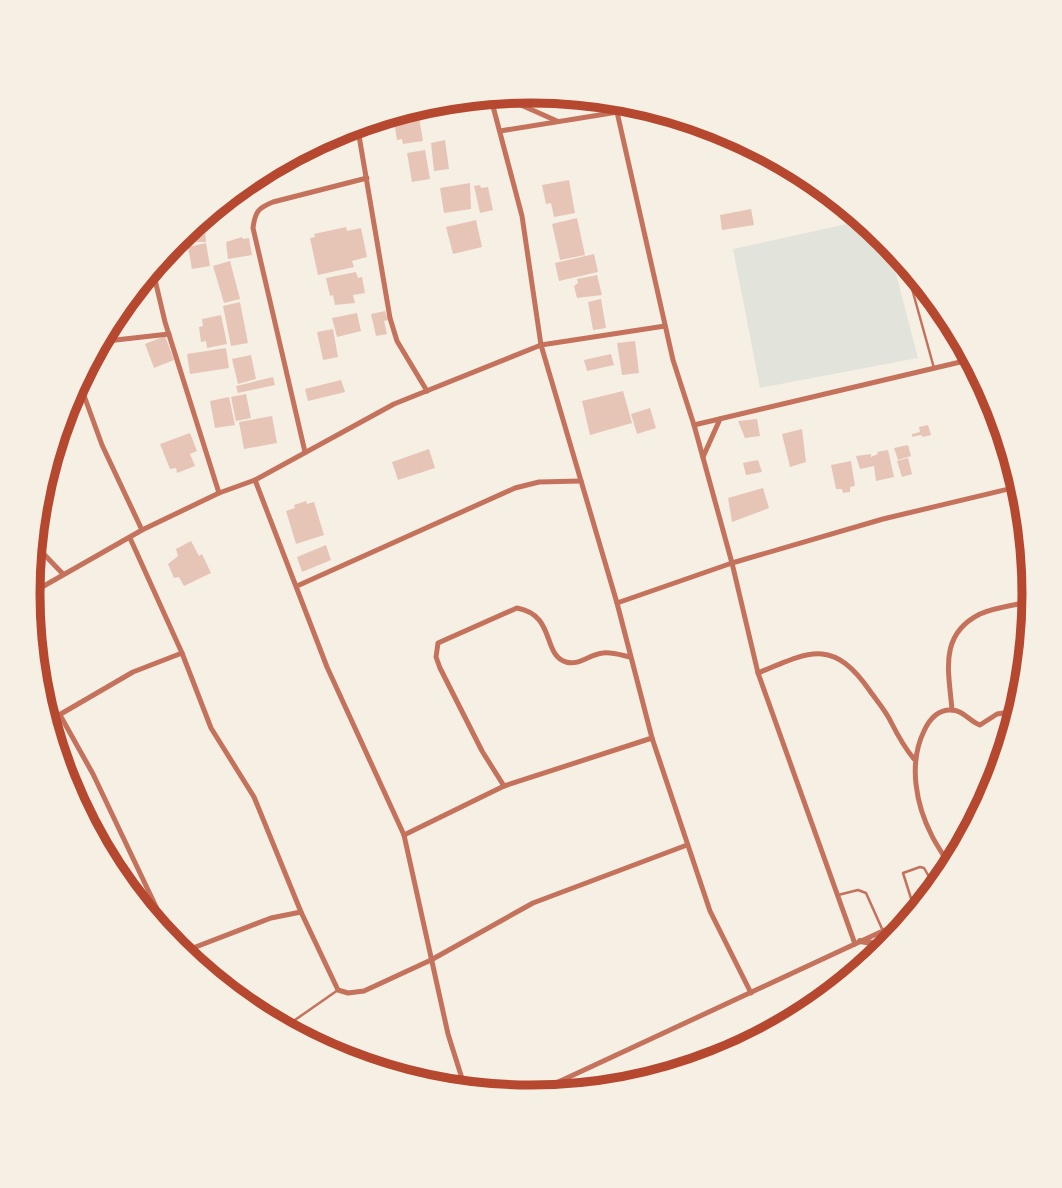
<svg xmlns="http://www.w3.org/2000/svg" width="1062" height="1188" viewBox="0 0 1062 1188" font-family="'Open Sans',sans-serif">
	<rect width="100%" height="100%" fill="#f6efe4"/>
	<polygon fill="#e2e4dc" points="865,220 887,239 918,358 760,388 733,249"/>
	<g fill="#e6c5b7">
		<polygon points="418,112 423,141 403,144 402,139 397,140 395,127 399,126 397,116"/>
		<polygon points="445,140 449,169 434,171 431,143"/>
		<polygon points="425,150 430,179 412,182 407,153"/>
		<polygon points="569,180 575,213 554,217 551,203 546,204 542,185"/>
		<polygon points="470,183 471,209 444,213 440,188"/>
		<polygon points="480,185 481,188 488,187 493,210 480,213 474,186"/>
		<polygon points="751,209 754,225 722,230 720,215"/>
		<polygon points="204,215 206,242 196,242 195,222"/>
		<polygon points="577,218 585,255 560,260 552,224"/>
		<polygon points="476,220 482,247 453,254 446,227"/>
		<polygon points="346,227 347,231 361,228 367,257 352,261 354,267 318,275 310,238 315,237 314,234"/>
		<polygon points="242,237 243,239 249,238 252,255 228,259 226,242"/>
		<polygon points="206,243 210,266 192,269 188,247"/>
		<polygon points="594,254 598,272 559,281 555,263"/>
		<polygon points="230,261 240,299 224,303 213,266"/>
		<polygon points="356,272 358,278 362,277 365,293 353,295 355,303 335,305 333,295 330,296 326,278"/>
		<polygon points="597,275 602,295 577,298 574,286 578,283 577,279"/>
		<polygon points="601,299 606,328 593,330 588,302"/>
		<polygon points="240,302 248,343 231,346 223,306"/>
		<polygon points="385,311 388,320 384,321 387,334 376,336 371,314"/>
		<polygon points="357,313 361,331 337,337 332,318"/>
		<polygon points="221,315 227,344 207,348 206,341 201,342 199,327 203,326 202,319"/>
		<polygon points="333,329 338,357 323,360 317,332"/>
		<polygon points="165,336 174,360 154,368 145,344"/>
		<polygon points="635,341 639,373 622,375 617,343"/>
		<polygon points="226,348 229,368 190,374 187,354"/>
		<polygon points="611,354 614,365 587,371 584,360"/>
		<polygon points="251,355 256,379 238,384 232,359"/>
		<polygon points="273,377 275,385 238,393 236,386"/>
		<polygon points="341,380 345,392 308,401 305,389"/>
		<polygon points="623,391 632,423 590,435 582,401"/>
		<polygon points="246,394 251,418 236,421 231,397"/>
		<polygon points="229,397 235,425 215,428 210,401"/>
		<polygon points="993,397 1001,419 987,421 978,400"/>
		<polygon points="650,408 656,428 637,434 631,414"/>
		<polygon points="272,416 277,443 244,449 239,422"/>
		<polygon points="757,419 760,436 745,438 738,421"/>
		<polygon points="928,425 931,435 923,437 921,435 912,437 912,434 920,432 919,427"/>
		<polygon points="802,429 806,462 790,467 782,434"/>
		<polygon points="190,433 197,451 190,454 195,466 177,473 176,468 170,469 160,444"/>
		<polygon points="908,445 911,456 898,460 894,448"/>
		<polygon points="429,449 435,468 398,480 392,462"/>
		<polygon points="888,450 894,477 876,481 874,466 860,469 856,456 871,454 871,457 878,454 877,452"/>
		<polygon points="908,458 912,474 902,477 897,461"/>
		<polygon points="758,460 762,472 746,475 743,463"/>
		<polygon points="851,461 855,486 850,487 850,492 843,493 842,489 836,489 831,465"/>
		<polygon points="763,488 769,508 732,522 728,498"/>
		<polygon points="306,501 307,504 314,502 324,535 296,544 286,511 295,508 294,505"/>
		<polygon points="191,541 199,556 202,554 211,573 184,586 179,577 174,578 168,564 178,556 176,549"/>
		<polygon points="326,545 331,560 302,572 297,557"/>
	</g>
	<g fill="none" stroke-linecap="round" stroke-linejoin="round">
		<g stroke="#c5725c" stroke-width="2.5">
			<polyline points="904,260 934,368"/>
			<polyline points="838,895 858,890 866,893 883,931"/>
			<polyline points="916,914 903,873 920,867 924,868 936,889"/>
			<polyline points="282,1029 338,990"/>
		</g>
		<g stroke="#c5725c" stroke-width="5">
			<polyline points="496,94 557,121"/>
			<polyline points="490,95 522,216 541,345 617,603 652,738 710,911 751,993"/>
			<polyline points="617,112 673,360 694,425 732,563 758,673 855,944"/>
			<polyline points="357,124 390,318 397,341 427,391"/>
			<polyline points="500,131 649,107"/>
			<polyline points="152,267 165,322 219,493"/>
			<polyline points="98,342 169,334"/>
			<polyline points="78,379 102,445 142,530"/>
			<polyline points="694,425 973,359"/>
			<path d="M305,452L253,228C255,212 258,208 273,202L367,178"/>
			<polyline points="703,457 720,419"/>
			<polyline points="255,480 327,667 404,835 448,1034 466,1091"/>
			<polyline points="34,537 37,547 63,574"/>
			<polyline points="130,538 182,653 211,728 254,797 301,912 338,990 348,993 364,991 431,960 533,903 687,845"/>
			<polyline points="297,586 515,488 539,482 581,481"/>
			<polyline points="28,595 142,530 219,493 255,480 394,404 541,345 665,326"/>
			<polyline points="617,603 732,563 883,519 1021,486"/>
			<path d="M758,673C810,651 833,638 870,691C877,701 886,711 891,722C898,736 904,747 914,759"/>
			<path d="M952,710C949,672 938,635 980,614C996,607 1017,605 1033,601"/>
			<polyline points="60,715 93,774 177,951"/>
			<polyline points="47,722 133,672 182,653"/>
			<path d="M504,786L482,751L440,668L436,657L438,643L517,608C556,615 542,655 566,662C579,666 590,654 603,653C612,652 621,655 630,657"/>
			<polyline points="404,835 504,786 652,738"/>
			<path d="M951,869C946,858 938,848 932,836C916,805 908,764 924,731C929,720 938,709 952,710C963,710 970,722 980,725L997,714L1010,712L1017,718"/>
			<polyline points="180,953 271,918 301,912"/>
			<polyline points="526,1097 913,917"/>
		</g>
		<polyline stroke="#c5725c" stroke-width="6" points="860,941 890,946"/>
	</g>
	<path d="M0 0H1062V1188H0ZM40 594a491 491 0 1 1 982 0a491 491 0 1 1-982 0Z" fill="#f6efe4" fill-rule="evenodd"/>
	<path fill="none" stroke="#b5482f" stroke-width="9" d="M40 594a491 491 0 1 1 982 0a491 491 0 1 1-982 0Z"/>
</svg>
